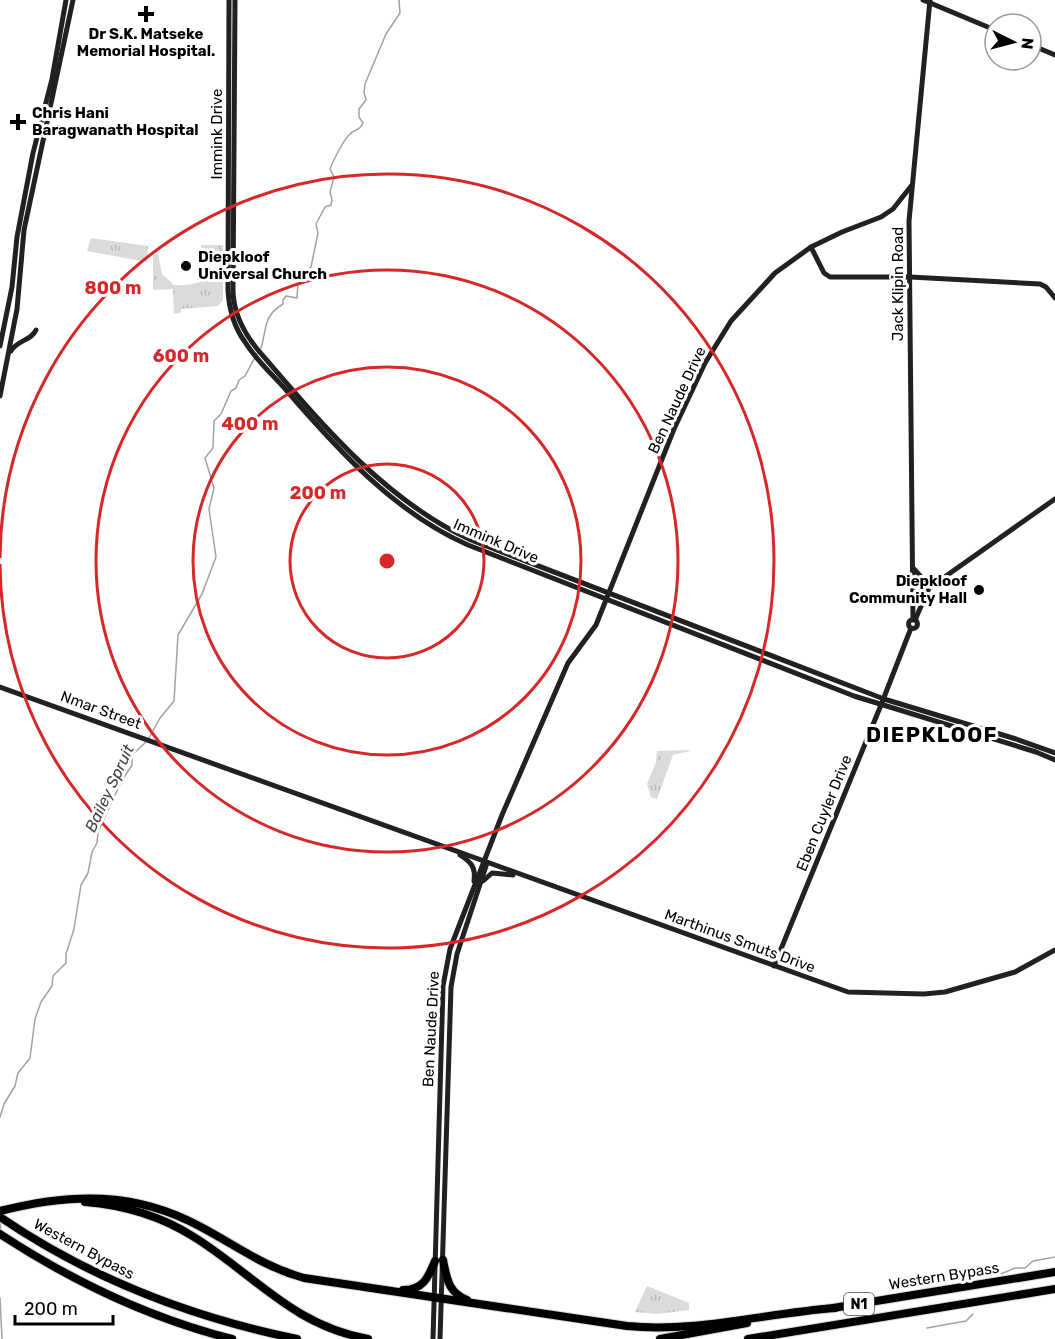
<svg xmlns="http://www.w3.org/2000/svg" width="1055" height="1339" viewBox="0 0 1055 1339" font-family="Rubik,sans-serif">
	<defs>
		<pattern id="park-tufts" width="24" height="20" patternUnits="userSpaceOnUse" patternTransform="scale(1.5)"><rect width="24" height="20" fill="#dbdbdb"/><path d="M3 7l-1-3M5 7V3M7 7l1-3M15 17l-1-3M17 17v-4M19 17l1-3" fill="none" stroke="#bababa"/></pattern>
	</defs>
	<rect width="100%" height="100%" fill="#fff"/>
	<g fill="url(#park-tufts)">
		<polygon points="91,238 148,246 147,262 87,251"/>
		<path d="M201,245H223V300L218,306L181,309V313L174,314L173,289L153,290V255L158,254L162,274L174,285C192,286 208,283 218,266L201,256Z"/>
		<polygon points="690,750 690,751 673,755 657,799 651,797 647,784 656,762 657,751"/>
		<polygon points="647,1286 689,1303 689,1310 658,1314 635,1312"/>
	</g>
	<g fill="none" stroke-linecap="round" stroke-linejoin="round">
		<g stroke="#a2a2a2" stroke-width="1.5">
			<path d="M261,348C267,328 263,316 283,304V300L286,296L297,298L298,283L301,276L311,267L318,233L316,224L325,207L331,205L332,200L330,192L334,177L330,169C333,161 343,141 349,135C354,129 360,131 363,123L359,117V109L366,100L364,92L365,84L386,34L400,13L399,0"/>
			<polyline points="149,738 160,718 174,701 178,635 202,594 216,557 209,509 214,488 205,458 213,448 214,421 221,414 231,391 236,388 239,380 245,376 258,352"/>
			<polyline points="0,1117 4,1104 15,1086 18,1073 30,1058 35,1019 41,1002 52,986 53,976 66,963 66,954 74,929 81,885 88,873 92,852 97,843 98,832 121,782 132,765 132,755 146,742"/>
			<polyline points="0,1222 1,1232"/>
			<polyline points="1001,1274 1015,1268 1025,1268 1033,1261 1055,1257"/>
			<polyline points="0,1298 2,1339"/>
			<polyline points="927,1328 966,1321 973,1314"/>
		</g>
		<defs>
			<g id="highway">
				<path d="M85,1202C123,1205 161,1216 194,1237C255,1275 292,1325 368,1339"/>
				<path d="M0,1211C71,1193 135,1191 201,1227C237,1246 264,1267 304,1278L627,1326C697,1333 766,1313 835,1308"/>
				<path d="M0,1217C91,1279 190,1317 297,1339"/>
				<path d="M0,1234C72,1281 149,1318 232,1339"/>
				<path d="M443,1260C447,1279 448,1292 467,1300"/>
				<path d="M403,1290C423,1290 428,1278 435,1261"/>
				<polyline points="833,1308 1055,1272"/>
				<polyline points="660,1339 747,1323"/>
				<polyline points="748,1339 1055,1289"/>
			</g>
		</defs>
		<use href="#highway" stroke="#dbdbdb" stroke-width="10"/>
		<g stroke="#212121" stroke-width="5">
			<path d="M229,0L228,290C229,308 234,327 245,342C256,360 273,375 287,391C338,450 395,513 468,545L854,696L1036,752L1055,760"/>
			<path d="M235,0L233,292C234,315 244,333 258,350C320,422 384,500 471,540L884,699L1016,739L1055,753"/>
			<polyline points="923,0 995,30"/>
			<polyline points="1031,45 1055,55"/>
			<polyline points="811,247 824,273 830,277 910,277 1040,284 1046,287 1055,298"/>
			<polyline points="0,346 12,287 17,237 33,153 52,79 66,0"/>
			<path d="M11,351C17,340 31,341 36,330"/>
			<polyline points="0,396 17,309 24,230 73,0"/>
			<polyline points="913,568 923,579 937,581"/>
			<circle cx="913" cy="624" r="4.5"/>
			<polyline points="913,620 909,221 930,0"/>
			<polyline points="915,620 929,588 1055,499"/>
			<polyline points="0,687 848,992 924,994 945,992 1015,972 1055,950"/>
			<path d="M460,855C471,862 476,867 474,881"/>
			<polyline points="483,881 492,873 513,875"/>
			<polyline points="774,966 881,705 911,628"/>
			<polyline points="433,1339 443,986 450,949 502,815 568,663 596,625 674,429 705,363 731,321 775,273 811,247 842,232 881,217 893,209 912,185"/>
			<polyline points="440,1339 451,987 457,954 487,863"/>
		</g>
		<use href="#highway" stroke="#000" stroke-width="8"/>
	</g>
	<g fill="none" stroke="#d62828" stroke-width="3">
		<circle cx="387" cy="561" r="97"/>
		<circle cx="387" cy="561" r="194"/>
		<circle cx="387" cy="561" r="291"/>
		<path d="M0 558A387 387 0 1 1 0 564"/>
	</g>
	<g fill="#000" stroke="#fff" stroke-width="2">
		<path d="M143 5h6v6h6v6h-6v6h-6v-6h-6v-6h6z"/>
		<path d="M15 113h6v6h6v6h-6v6h-6v-6h-6v-6h6z"/>
		<circle cx="186" cy="266" r="6"/>
		<circle cx="979" cy="590" r="6"/>
	</g>
	<g text-anchor="middle" stroke-width="6" stroke-linejoin="round" paint-order="stroke">
		<rect fill="#fff" stroke="#4c4c4c" stroke-width="1.5" x="844" y="1293" width="30" height="22" rx="4.5"/>
		<g font-size="14" font-weight="bold" fill="#000">
			<text x="859" y="1309">N1</text>
		</g>
		<g font-size="15" font-weight="bold" fill="#000" stroke="#fff" text-anchor="start">
			<text x="146" y="39" text-anchor="middle">Dr S.K. Matseke<tspan x="146" dy="17">Memorial Hospital.</tspan></text>
			<text x="32" y="118">Chris Hani<tspan x="32" dy="17">Baragwanath Hospital</tspan></text>
			<text x="198" y="262">Diepkloof<tspan x="198" dy="17">Universal Church</tspan></text>
			<text x="967" y="586" text-anchor="end">Diepkloof<tspan x="967" dy="17">Community Hall</tspan></text>
		</g>
		<g font-size="15" fill="#000" stroke="#fff">
			<text transform="translate(217 134) rotate(-90)" y="5">Immink Drive</text>
			<text transform="translate(898 284) rotate(-90)" y="5">Jack Klipin Road</text>
			<text transform="translate(677 400) rotate(-65)" y="5">Ben Naude Drive</text>
			<text transform="translate(496 541) rotate(23)" y="5">Immink Drive</text>
			<text transform="translate(101 710) rotate(20)" y="5">Nmar Street</text>
			<text transform="translate(824 813) rotate(-68)" y="5">Eben Cuyler Drive</text>
			<text transform="translate(740 941) rotate(20)" y="5">Marthinus Smuts Drive</text>
			<text transform="translate(431 1029) rotate(-87)" y="5">Ben Naude Drive</text>
			<text transform="translate(84 1249) rotate(28)" y="5">Western Bypass</text>
			<text transform="translate(944 1276) rotate(-9)" y="5">Western Bypass</text>
		</g>
		<g font-size="16" font-style="italic" fill="#434343" stroke="#fff">
			<text transform="translate(109 788) rotate(-65)" y="6">Bailey Spruit</text>
		</g>
		<g font-size="21" font-weight="bold" letter-spacing="1.5" fill="#000" stroke="#fff">
			<text x="932" y="742">DIEPKLOOF</text>
		</g>
	</g>
	<circle cx="387" cy="561" r="9" fill="#d62828" stroke="#fff" stroke-width="3"/>
	<g font-size="18" text-anchor="middle" font-weight="bold" fill="#d62828" stroke="#fff" stroke-width="6" stroke-linejoin="round" paint-order="stroke">
		<text x="113" y="294">800 m</text>
		<text x="181" y="362">600 m</text>
		<text x="250" y="430">400 m</text>
		<text x="318" y="499">200 m</text>
	</g>
	<g transform="translate(1013 42) rotate(96)"><circle r="28" fill="#ffffff" stroke="#999999" stroke-width="1.5"/>
	<path d="M0-4.5L10 22L0 15L-10 22Z" fill="#000000"/>
	<text y="-9" font-size="16" font-weight="bold" text-anchor="middle" fill="#000000">N</text>
	</g>
	<path d="M15 1315v9h98v-9" fill="none" stroke="#000000" stroke-width="3"/>
	<text x="24" y="1315" font-size="18" fill="#000000" stroke="#ffffff" stroke-width="4.5" paint-order="stroke">200 m</text>
</svg>
